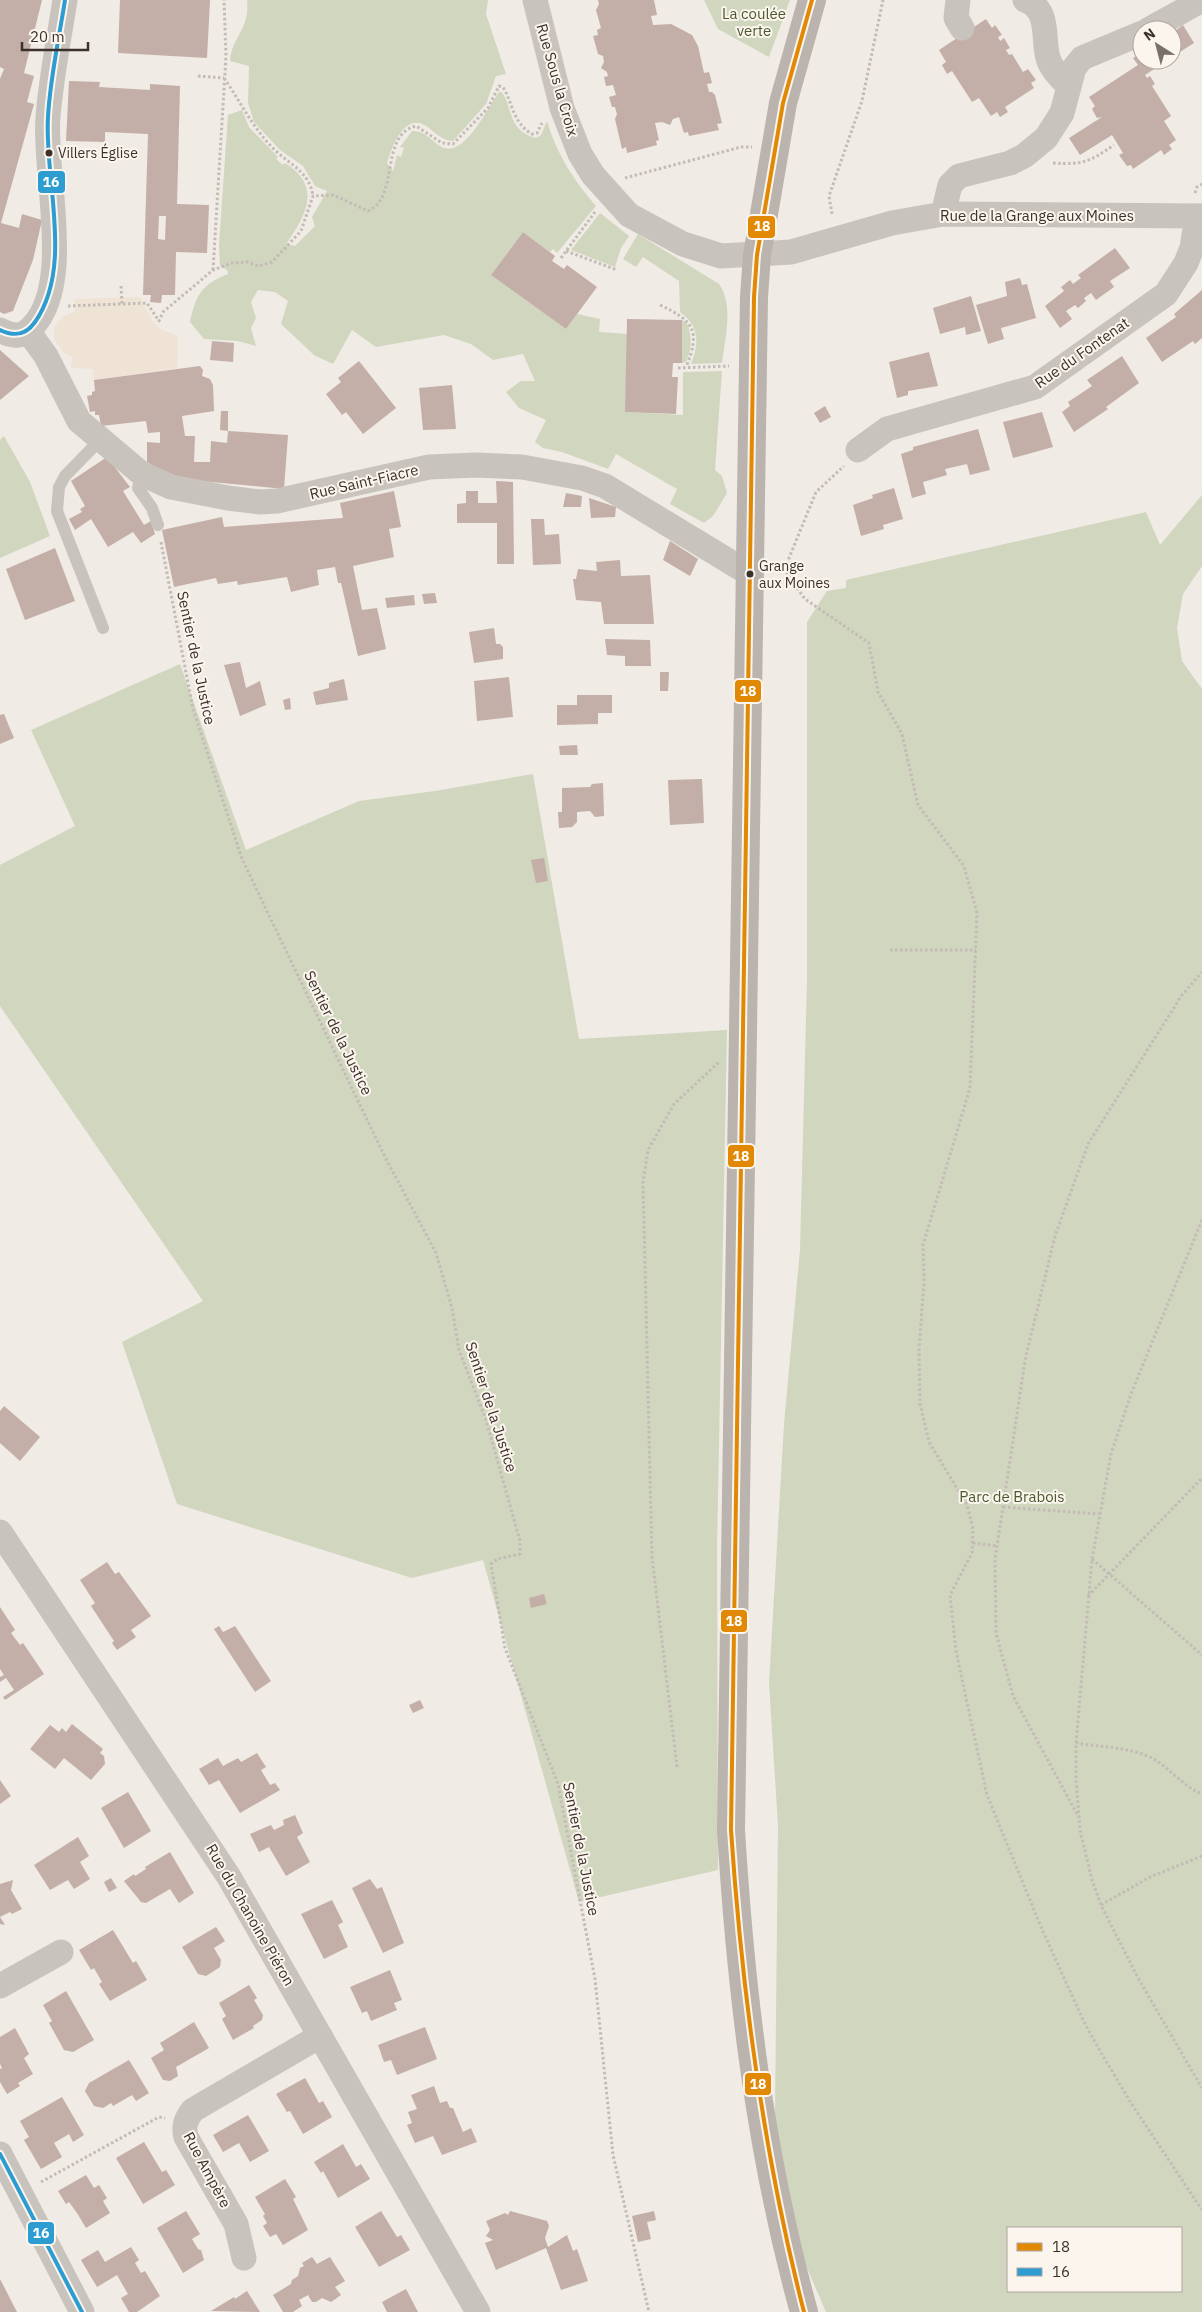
<svg xmlns="http://www.w3.org/2000/svg" width="1202" height="2312" viewBox="0 0 1202 2312" font-family="'IBM Plex Sans',sans-serif">
	<rect width="100%" height="100%" fill="#f0ebe5"/>
	<g fill="#d1d6bf" fill-rule="evenodd">
		<path d="M247,0H488L486,14L506,74L496,76L486,104L453,141C442,141 435,132 426,126C404,112 392,147 387,163L393,171L397,155L401,157L404,148L400,147L412,131C425,130 431,141 442,147C465,159 489,104 500,91C513,101 505,130 536,138L541,135L547,121C556,153 574,181 596,206L557,253L553,249L550,252L523,232L491,275L566,329L577,314L600,319L599,332L628,334L625,412L683,415V372L722,371L715,470L722,476L727,493L713,516L704,523L670,504L677,489L616,454L608,469L562,452L543,448L535,442L546,420L519,408L506,392L521,381H535L523,354L493,360L471,344L444,335L376,347L352,330L333,364L314,355L281,324L288,301L275,292L258,290L251,302L256,318L251,328L256,346L238,341L204,339L190,322C196,295 201,285 228,274L227,270L220,266L219,245L228,115L242,110L249,127L278,157L276,159L283,165L285,163C322,186 307,214 286,244L295,246L315,226L312,217L327,191L315,186L303,166L280,150L254,122L248,103L249,66L230,61C232,36 250,30 247,0Z"/>
		<polygon points="704,0 790,0 769,57 718,29"/>
		<polygon points="600,213 629,236 621,248 615,267 571,250"/>
		<path d="M638,234L719,284C734,306 725,338 722,363L691,364C699,344 700,326 680,312L679,281L643,257L636,267L623,259Z"/>
		<path d="M682,320L687,323C692,337 692,348 686,362L682,363Z"/>
		<polygon points="4,436 30,482 50,536 0,558 0,440"/>
		<path d="M1202,495V566L1183,594L1177,628L1182,661L1202,689V2312H826L795,2240L775,2117L778,1825L769,1683L784,1424L800,1250L807,981V622L827,591L846,588V580L1146,512L1160,545ZM1008,2228H1181V2291H1008Z"/>
		<polygon points="180,664 246,850 359,801 435,791 533,774 579,1039 727,1030 717,1549 718,1870 579,1902 483,1560 412,1578 177,1504 122,1342 203,1301 0,1006 0,865 75,826 31,730"/>
	</g>
	<polygon fill="#eee3d5" points="140,297 153,322 160,329 178,336 177,368 94,380 93,369 71,368 72,357 63,352 54,339 54,328 63,316 75,312 74,299"/>
	<g fill="#c3afa7" fill-rule="evenodd">
		<polygon points="0,0 42,0 24,73 34,76 27,102 34,104 1,223 19,228 22,214 42,220 33,260 13,311 4,314 0,312 0,79 4,69 0,67"/>
		<polygon points="120,0 210,0 207,58 118,53"/>
		<polygon points="598,0 654,0 657,15 651,16 653,25 671,24 692,35 698,46 704,73 709,72 712,83 707,84 709,92 712,92 715,95 722,123 717,124 719,130 689,136 688,132 684,133 679,117 673,119 670,125 662,122 655,123 659,140 656,141 657,145 627,153 626,147 622,149 615,119 617,114 615,107 612,107 609,97 616,95 613,85 606,86 604,77 608,76 607,72 601,68 604,62 603,56 598,54 593,36 598,35 597,30 601,28 596,10 599,4"/>
		<polygon points="986,19 992,28 995,25 1002,35 998,37 1000,41 1004,38 1010,48 1006,50 1009,55 1012,54 1023,72 1028,69 1036,80 1031,83 1034,88 1005,107 1008,112 1000,117 997,112 991,116 979,98 972,102 952,71 947,74 942,65 946,62 939,50"/>
		<polygon points="1183,25 1194,43 1172,57 1172,33"/>
		<polygon points="1142,52 1142,60 1168,60 1145,75 1147,78 1150,76 1155,84 1152,86 1171,116 1164,121 1176,140 1169,145 1172,149 1164,155 1161,150 1133,169 1131,165 1127,166 1119,155 1123,153 1112,135 1080,155 1069,138 1102,117 1097,118 1092,109 1095,106 1089,97 1138,65 1133,58"/>
		<path d="M69,81L100,82L99,87L150,90V84L180,86L177,204L209,205L207,253L176,252L175,295H162L161,303L150,302L151,295H143L148,134L105,132V142L66,141ZM159,216H166L165,240L158,239Z"/>
		<polygon points="523,232 555,256 552,261 564,269 567,265 597,287 566,329 491,275"/>
		<polygon points="1115,248 1130,268 1110,281 1114,287 1096,300 1091,293 1084,298 1086,301 1078,308 1075,305 1066,311 1072,319 1060,328 1045,306 1064,291 1061,287 1070,280 1073,284 1081,278 1078,275"/>
		<polygon points="1020,278 1022,285 1027,284 1036,318 1001,328 1004,339 988,344 976,305 1007,296 1005,282"/>
		<polygon points="1202,290 1202,338 1195,344 1193,341 1162,362 1146,338 1176,317 1174,314"/>
		<polygon points="971,296 981,331 966,335 965,327 940,334 933,308"/>
		<polygon points="627,319 682,320 682,363 673,363 672,377 678,377 676,414 625,412"/>
		<polygon points="212,341 234,343 233,362 210,360"/>
		<polygon points="0,350 29,376 0,400"/>
		<polygon points="929,352 938,386 908,391 908,395 897,398 889,362"/>
		<polygon points="1122,356 1139,383 1106,407 1108,409 1074,432 1062,412 1070,406 1068,402 1092,386 1087,380"/>
		<polygon points="359,361 396,408 363,434 346,412 342,415 326,394 341,382 338,378"/>
		<polygon points="200,366 203,370 202,376 210,379 213,385 214,411 182,416 185,436 195,436 194,462 210,462 211,441 227,443 228,431 288,435 284,489 170,478 147,462 147,442 160,443 160,432 148,433 146,421 101,426 99,415 95,415 95,411 90,412 87,396 92,395 92,392 95,391 94,380"/>
		<polygon points="452,385 456,429 423,430 419,388"/>
		<polygon points="825,406 831,417 820,423 814,413"/>
		<polygon points="221,411 228,411 228,431 220,430"/>
		<polygon points="1042,412 1053,447 1013,458 1003,422"/>
		<polygon points="978,429 990,470 970,475 967,464 945,469 947,475 923,482 926,494 912,498 901,454 913,450 913,447"/>
		<polygon points="107,457 130,487 123,491 144,525 151,521 155,534 141,543 133,532 108,547 91,519 75,530 69,519 82,512 80,509 85,506 71,481"/>
		<polygon points="496,481 513,482 514,564 497,564 497,523 457,523 457,504 466,503 466,491 478,491 478,503 497,503"/>
		<polygon points="894,488 903,519 883,525 884,529 861,536 853,505 873,498 872,495"/>
		<polygon points="394,491 401,527 389,529 394,557 353,566 362,610 377,608 386,649 358,656 341,583 338,583 335,567 317,570 319,585 291,592 287,577 238,585 237,581 218,584 216,578 174,587 162,530 222,517 224,527 343,518 340,503"/>
		<polygon points="566,493 582,496 581,507 563,507"/>
		<polygon points="589,498 616,507 615,517 591,518"/>
		<polygon points="531,519 544,519 545,535 559,534 561,564 533,565"/>
		<polygon points="670,541 698,559 690,576 663,560"/>
		<polygon points="55,548 75,601 25,620 6,569"/>
		<polygon points="620,560 621,576 650,575 654,624 604,624 601,602 576,600 573,579 576,579 578,569 597,571 596,562"/>
		<polygon points="435,593 437,603 424,604 422,594"/>
		<polygon points="414,595 415,605 387,608 385,598"/>
		<polygon points="494,628 496,644 500,644 503,647 503,659 474,663 469,632"/>
		<polygon points="605,639 650,640 651,666 625,666 625,656 607,655"/>
		<polygon points="240,662 246,688 260,681 266,705 240,716 224,665"/>
		<polygon points="660,672 669,672 668,691 660,691"/>
		<polygon points="509,677 513,717 477,721 474,681"/>
		<polygon points="344,679 348,700 316,705 313,692 329,688 329,683"/>
		<polygon points="577,695 612,695 612,713 598,713 598,724 557,725 557,705 577,705"/>
		<polygon points="290,698 291,709 285,710 283,700"/>
		<polygon points="4,714 14,738 0,744 0,715"/>
		<polygon points="577,745 578,755 560,755 559,746"/>
		<polygon points="702,779 704,823 670,825 668,780"/>
		<polygon points="603,783 604,816 595,817 590,811 577,812 577,822 572,827 559,828 558,812 562,812 562,788 590,787 592,784"/>
		<polygon points="544,858 548,881 536,883 531,860"/>
		<polygon points="4,1406 40,1437 20,1461 0,1443 0,1411"/>
		<polygon points="107,1562 115,1574 119,1572 151,1616 131,1630 136,1637 117,1650 112,1643 114,1641 91,1606 95,1603 80,1580"/>
		<polygon points="544,1594 547,1604 531,1608 529,1598"/>
		<polygon points="0,1607 15,1630 11,1633 20,1645 23,1643 44,1674 5,1700 3,1697 14,1690 6,1678 0,1682 0,1677 4,1675 0,1669"/>
		<polygon points="219,1626 223,1632 235,1626 271,1681 255,1692 214,1629"/>
		<polygon points="420,1700 424,1708 413,1713 409,1705"/>
		<polygon points="72,1724 103,1749 100,1753 104,1756 105,1764 91,1780 64,1758 55,1769 30,1749 50,1725 59,1732 62,1728 66,1732"/>
		<polygon points="257,1753 266,1767 261,1770 270,1785 275,1783 280,1790 240,1813 219,1780 209,1785 199,1769 218,1758 223,1766 238,1758 241,1762"/>
		<polygon points="0,1780 11,1796 0,1804"/>
		<polygon points="128,1792 151,1831 124,1848 101,1808"/>
		<polygon points="295,1815 303,1833 297,1837 310,1862 286,1876 269,1847 259,1852 250,1834 271,1825 274,1830 284,1825 283,1820"/>
		<polygon points="78,1837 89,1856 80,1862 90,1879 74,1889 68,1880 50,1890 34,1865"/>
		<polygon points="170,1852 194,1893 179,1903 170,1889 146,1903 141,1902 124,1881 134,1874 135,1876 146,1869 145,1867"/>
		<polygon points="111,1878 117,1888 109,1892 104,1882"/>
		<polygon points="370,1879 377,1889 382,1887 404,1943 383,1953 352,1888"/>
		<polygon points="13,1880 11,1890 22,1909 12,1914 10,1912 0,1917 5,1925 0,1924 0,1884"/>
		<polygon points="332,1900 343,1922 338,1925 348,1947 324,1959 301,1914"/>
		<polygon points="216,1927 225,1941 214,1948 221,1960 220,1967 206,1976 198,1974 182,1947"/>
		<polygon points="113,1930 133,1963 136,1961 147,1980 110,2001 99,1984 102,1982 94,1968 91,1970 79,1950"/>
		<polygon points="390,1970 402,2000 394,2003 397,2010 371,2021 367,2011 362,2013 350,1987"/>
		<polygon points="249,1985 257,1998 254,2000 263,2015 262,2020 253,2026 254,2028 233,2040 222,2019 226,2016 219,2003"/>
		<polygon points="66,1991 94,2040 73,2052 64,2050 49,2023 52,2021 43,2005"/>
		<polygon points="194,2022 209,2048 176,2067 178,2076 170,2081 163,2080 151,2058 164,2050 160,2043"/>
		<polygon points="425,2027 437,2059 397,2075 391,2060 384,2062 378,2045"/>
		<polygon points="15,2028 29,2054 24,2058 33,2074 18,2083 20,2086 7,2094 0,2082 0,2069 2,2068 0,2064 0,2037"/>
		<polygon points="129,2060 149,2093 136,2101 132,2095 113,2106 111,2103 103,2108 94,2106 85,2091 89,2083"/>
		<polygon points="305,2078 319,2103 323,2101 332,2117 303,2134 290,2111 287,2112 276,2094"/>
		<polygon points="434,2086 440,2103 447,2101 450,2108 453,2108 463,2132 471,2128 477,2142 442,2155 433,2136 415,2143 407,2125 412,2123 408,2112 417,2109 411,2095"/>
		<polygon points="62,2097 84,2135 73,2142 69,2134 54,2143 62,2157 41,2169 24,2140 29,2137 20,2121"/>
		<polygon points="248,2115 269,2151 250,2162 239,2143 223,2152 213,2135"/>
		<polygon points="144,2142 162,2172 166,2170 175,2185 143,2204 116,2158"/>
		<polygon points="343,2144 356,2167 361,2164 370,2179 338,2198 323,2171 321,2173 314,2162"/>
		<polygon points="86,2175 94,2188 99,2185 107,2198 103,2201 110,2213 86,2228 77,2213 69,2202 66,2204 58,2191"/>
		<polygon points="285,2179 296,2197 293,2199 308,2230 283,2245 276,2234 270,2237 263,2226 267,2223 263,2216 265,2214 255,2197"/>
		<polygon points="186,2211 200,2234 192,2239 198,2249 201,2250 204,2260 183,2273 157,2228"/>
		<polygon points="381,2211 397,2237 401,2235 410,2250 379,2267 355,2227"/>
		<polygon points="510,2211 547,2221 549,2226 545,2238 548,2247 567,2235 573,2251 577,2249 588,2281 561,2290 546,2248 496,2270 485,2243 493,2240 486,2236 490,2230 486,2221 505,2213 508,2215"/>
		<polygon points="654,2211 656,2220 647,2222 651,2239 638,2242 632,2216"/>
		<polygon points="131,2247 139,2260 135,2263 141,2273 145,2271 160,2296 137,2312 129,2312 121,2298 128,2294 117,2275 97,2287 81,2260 98,2250 105,2262"/>
		<polygon points="312,2257 317,2264 330,2257 345,2281 335,2287 341,2295 331,2302 322,2298 316,2302 312,2302 308,2295 299,2300 302,2306 293,2312 283,2312 273,2295 291,2284 292,2280 298,2276 300,2268 304,2266 302,2263"/>
		<polygon points="0,2279 17,2312 0,2312"/>
		<polygon points="406,2289 418,2312 387,2312 382,2302"/>
		<polygon points="247,2291 260,2312 211,2311 234,2297 235,2299"/>
	</g>
	<g fill="none" stroke-linecap="round" stroke-linejoin="round">
		<g stroke="#c2bbb6" stroke-width="3" stroke-dasharray="2.5 2.5" stroke-linecap="butt">
			<polyline points="198,76 224,78"/>
			<path d="M224,78C242,104 254,131 278,153C293,166 310,174 313,196"/>
			<path d="M1053,163C1083,165 1089,162 1114,145"/>
			<polyline points="625,178 741,147 752,147"/>
			<polyline points="1195,193 1197,187 1202,184"/>
			<polyline points="832,214 829,196 862,101 883,0"/>
			<polyline points="566,251 617,270"/>
			<polyline points="561,258 595,212"/>
			<polyline points="213,270 226,56 224,0"/>
			<polyline points="121,286 122,304"/>
			<path d="M660,305C694,321 701,331 686,367"/>
			<path d="M68,306L147,303L159,321L163,312L213,270L232,263L247,262L259,266L272,262L301,231L313,196L333,195L368,211C400,197 379,135 416,126L442,143L453,144L488,108L499,86L503,87C513,104 513,123 532,134L537,133L542,123"/>
			<polyline points="678,368 729,366"/>
			<polyline points="161,542 193,709 242,859 385,1157 436,1253 452,1308 459,1350 486,1420 520,1541 520,1554 497,1559 491,1564 505,1648 558,1784 595,1979 613,2155 649,2312"/>
			<polyline points="788,576 805,599 869,643 878,692 902,734 918,805 964,866 977,913 970,1088 923,1245 924,1282 919,1349 920,1404 929,1442 967,1505 973,1529 972,1553 950,1595 956,1651 987,1795 1041,1927 1084,2022 1100,2051 1131,2103 1202,2210"/>
			<polyline points="774,584 786,582 789,558 816,492 844,466"/>
			<polyline points="890,950 976,950"/>
			<polyline points="1202,1220 1131,1394 1111,1454 1092,1559 1076,1743 1076,1779 1080,1830 1092,1880 1101,1905 1138,1978 1202,2088"/>
			<polyline points="1003,1507 1099,1514"/>
			<polyline points="973,1543 997,1546"/>
			<polyline points="1092,1559 1202,1655"/>
			<polyline points="1088,1596 1202,1478"/>
			<path d="M1076,1743C1099,1747 1130,1747 1152,1758C1170,1768 1182,1786 1202,1794"/>
			<polyline points="677,1767 652,1557 643,1182 648,1150 674,1104 719,1062"/>
			<polyline points="1077,1814 1013,1696 996,1633 995,1559 1013,1441 1025,1360 1055,1236 1088,1144 1182,995 1202,972"/>
			<polyline points="1101,1905 1150,1877 1202,1856"/>
			<polyline points="41,2182 159,2117 165,2118"/>
		</g>
		<g stroke="#c9c3be" stroke-width="12">
			<polyline points="101,439 65,476 59,487 57,511 103,628"/>
			<polyline points="142,474 138,488 152,508 158,525"/>
		</g>
		<g stroke="#c9c3be" stroke-width="25">
			<polyline points="535,0 562,108 580,154 593,175 629,215 683,244 721,256 791,252 892,223 943,214 1202,216"/>
			<polyline points="958,0 956,18 962,28"/>
			<path d="M1025,0C1051,10 1042,37 1048,58C1051,69 1060,78 1069,86"/>
			<polyline points="1148,30 1202,0"/>
			<polyline points="943,214 950,185 959,176 1010,163 1024,156 1046,138 1062,113 1074,68 1082,58 1142,33"/>
			<path d="M0,330C11,336 22,338 31,328C75,285 43,174 48,117C51,78 59,39 65,0"/>
			<polyline points="28,331 46,356 79,421 142,474 171,487 228,498 260,502 277,501 429,467 476,465 522,467 582,478 605,486 750,574"/>
			<polyline points="858,450 887,429 1035,387 1166,294 1186,263 1192,248 1197,216"/>
			<polyline points="0,1532 229,1877 478,2312"/>
			<polyline points="0,1986 61,1952"/>
			<polyline points="0,2154 82,2312"/>
			<path d="M244,2258L236,2224L186,2137C183,2126 186,2119 193,2110L320,2036"/>
		</g>
		<path stroke="#bab3ae" stroke-width="28" d="M804,2312C760,2153 741,1994 731,1830L754,297L757,255L783,103L812,0"/>
		<defs>
			<path id="bus-1" d="M804,2312C763,2153 742,1993 731,1830L754,297L757,255L783,103L812,0"/>
			<g id="bus-2">
				<path d="M0,330C15,337 26,335 35,322C74,266 44,180 48,117C50,78 59,39 65,0"/>
				<polyline points="0,2154 82,2312"/>
			</g>
		</defs>
		<use href="#bus-1" stroke="#fbf5ee" stroke-width="8"/>
		<use href="#bus-2" stroke="#fbf5ee" stroke-width="8"/>
		<use href="#bus-1" stroke="#e18804" stroke-width="4"/>
		<use href="#bus-2" stroke="#2c9cd1" stroke-width="4"/>
	</g>
	<g fill="#3b302b" stroke="#fbf5ee" stroke-width="2">
		<circle cx="49" cy="153" r="4.5"/>
		<circle cx="750" cy="574" r="4.5"/>
	</g>
	<g text-anchor="middle" stroke-width="4" stroke-linejoin="round" paint-order="stroke">
		<g font-size="14" fill="#3b302b" stroke="#fbf5ee" text-anchor="start">
			<text x="58" y="158">Villers Église</text>
			<text x="759" y="571">Grange<tspan x="759" dy="17">aux Moines</tspan></text>
		</g>
		<g font-size="15" fill="#4a5a2e" stroke="#fbf5ee">
			<text x="754" y="19">La coulée<tspan x="754" dy="17">verte</tspan></text>
			<text x="1012" y="1502">Parc de Brabois</text>
		</g>
		<g font-size="15" fill="#3b302b" stroke="#fbf5ee">
			<text transform="translate(557 80) rotate(74)" y="5">Rue Sous la Croix</text>
			<text x="1037" y="221">Rue de la Grange aux Moines</text>
			<text transform="translate(1082 353) rotate(-35)" y="5">Rue du Fontenat</text>
			<text transform="translate(364 482) rotate(-13)" y="5">Rue Saint-Fiacre</text>
			<text transform="translate(196 658) rotate(78)" y="5">Sentier de la Justice</text>
			<text transform="translate(338 1033) rotate(64)" y="5">Sentier de la Justice</text>
			<text transform="translate(491 1407) rotate(72)" y="5">Sentier de la Justice</text>
			<text transform="translate(581 1849) rotate(79)" y="5">Sentier de la Justice</text>
			<text transform="translate(250 1915) rotate(60)" y="5">Rue du Chanoine Piéron</text>
			<text transform="translate(207 2170) rotate(62)" y="5">Rue Ampère</text>
		</g>
	</g>
	<g stroke="#fbf5ee" stroke-width="2">
		<rect x="37" y="170" width="29" height="24" rx="5" fill="#2c9cd1"/>
		<rect x="747" y="215" width="29" height="24" rx="5" fill="#e18804"/>
		<rect x="734" y="679" width="28" height="24" rx="5" fill="#e18804"/>
		<rect x="727" y="1144" width="28" height="24" rx="5" fill="#e18804"/>
		<rect x="720" y="1609" width="28" height="24" rx="5" fill="#e18804"/>
		<rect x="744" y="2072" width="28" height="24" rx="5" fill="#e18804"/>
		<rect x="27" y="2221" width="28" height="24" rx="5" fill="#2c9cd1"/>
	</g>
	<g font-size="14" text-anchor="middle" font-weight="bold" fill="#fff">
		<text x="51" y="187">16</text>
		<text x="762" y="231">18</text>
		<text x="748" y="696">18</text>
		<text x="741" y="1161">18</text>
		<text x="734" y="1626">18</text>
		<text x="758" y="2089">18</text>
		<text x="41" y="2238">16</text>
	</g>
	<rect x="1007" y="2227" width="175" height="65" fill="#fbf5ee" stroke="#aea6a0"/>
	<rect x="1017" y="2243" width="25" height="8" fill="#e18804" stroke="#aea6a0"/>
	<text x="1052" y="2252" font-size="15" fill="#3b302b">18</text>
	<rect x="1017" y="2268" width="25" height="8" fill="#2c9cd1" stroke="#aea6a0"/>
	<text x="1052" y="2277" font-size="15" fill="#3b302b">16</text>
	<g transform="translate(1157 45) rotate(324)"><circle r="24" fill="#fbf5ee" stroke="#aea6a0"/>
	<path d="M0-4L9 19L0 12L-9 19Z" fill="#7a716c"/>
	<text y="-8" font-size="14" font-weight="bold" text-anchor="middle" fill="#3b302b">N</text>
	</g>
	<path d="M22 42v8h66v-8" fill="none" stroke="#3b302b" stroke-width="2.5"/>
	<text x="30" y="42" font-size="15" fill="#3b302b" stroke="#fbf5ee" stroke-width="4" paint-order="stroke">20 m</text>
</svg>
